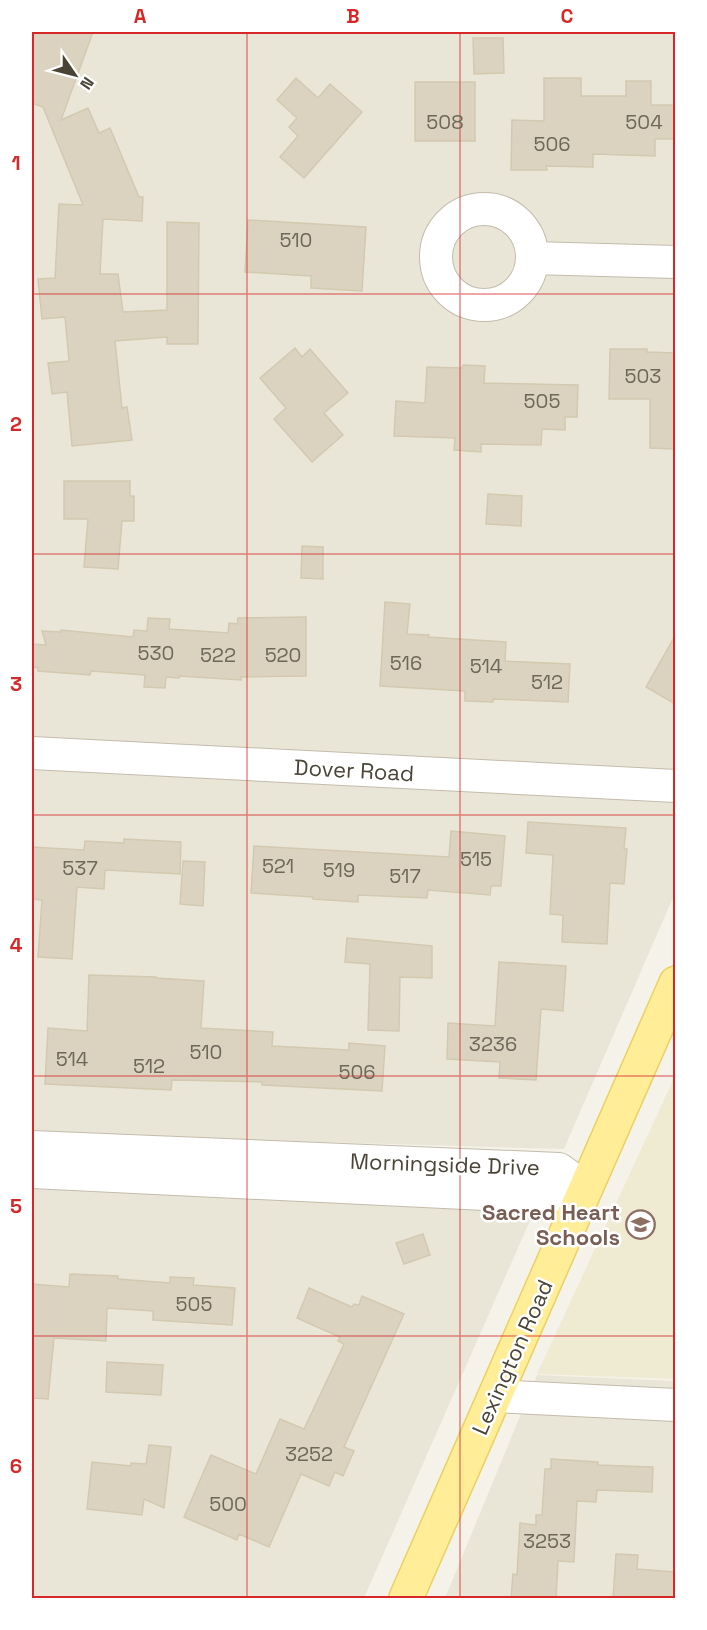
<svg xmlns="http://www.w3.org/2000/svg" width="707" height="1630" viewBox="0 0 707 1630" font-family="'Space Grotesk',sans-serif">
	<rect width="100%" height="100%" fill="#f5f3e9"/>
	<g fill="#eae6d7">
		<polygon points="32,32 675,32 675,893 564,1149 32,1134"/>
		<polygon points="32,1183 536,1207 364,1598 32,1598"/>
		<polygon points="537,1375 675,1381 675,1598 445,1598"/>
	</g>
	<polygon fill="#efead2" points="675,1076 675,1379 537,1374"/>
	<g fill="#dbd3c0" stroke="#d3c9b0" stroke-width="1.5">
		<polygon points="32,32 93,32 61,120 88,108 99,133 110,128 139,197 143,197 142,221 103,219 100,274 118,274 123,312 167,310 167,222 199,223 198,344 167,344 167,337 115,341 122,408 127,407 132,440 72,446 67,392 52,394 48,363 69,361 65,317 42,319 38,279 55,278 59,204 83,205 43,107 32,103"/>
		<polygon points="473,38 503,38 504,73 474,74"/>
		<polygon points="296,78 318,98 330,84 362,112 304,178 280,157 298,136 289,127 297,118 277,100"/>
		<polygon points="544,78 581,78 581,96 626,96 626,81 651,81 651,105 675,105 675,139 655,139 655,156 593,154 593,167 546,166 547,170 511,170 512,120 544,121"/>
		<rect x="415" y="82" width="60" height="59"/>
		<polygon points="248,220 366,227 362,291 311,288 311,276 245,272"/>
		<polygon points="295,348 302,357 310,349 348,393 324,413 343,435 312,462 274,419 286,408 260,378"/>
		<polygon points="610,349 647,349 647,352 675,353 675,449 650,448 650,399 609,399"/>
		<polygon points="463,365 485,366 484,383 578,385 577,417 565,417 565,430 542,429 541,445 481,444 481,452 454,450 455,438 394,436 396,401 425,403 427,367 462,368"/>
		<polygon points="64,481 130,481 130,496 134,496 134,521 122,521 118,569 84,567 88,519 64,519"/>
		<polygon points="488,494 522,496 521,526 486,524"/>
		<polygon points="302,546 323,547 323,579 301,578"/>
		<polygon points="385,602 410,604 407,634 429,635 428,637 506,642 505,661 570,664 568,702 493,699 493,702 465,701 465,691 380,686"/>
		<polygon points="306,617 306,676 241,677 241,680 179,676 179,678 166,677 165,688 144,687 145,675 91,671 90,675 38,671 38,668 32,667 32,644 46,645 42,631 61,632 61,630 133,637 134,630 147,631 148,618 170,619 169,629 228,633 229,623 237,624 238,618"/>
		<polygon points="675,636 675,704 646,687"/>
		<polygon points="528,822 626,828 624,849 627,849 624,884 610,883 607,944 562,942 563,915 550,914 553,855 526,853"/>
		<polygon points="451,831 505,836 501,886 491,886 490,895 428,890 427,898 358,895 358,902 313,899 313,897 251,893 254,846 449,857"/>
		<polygon points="124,839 181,842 180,874 105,870 104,889 77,887 72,959 38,957 42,900 32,899 32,847 84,850 85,841 124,843"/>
		<polygon points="183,861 205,862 203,906 180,904"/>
		<polygon points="347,938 432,946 432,978 400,977 399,1031 368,1030 370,964 345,962"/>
		<polygon points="499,962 566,966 563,1011 541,1009 536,1080 499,1078 500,1062 447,1059 448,1023 495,1026"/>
		<polygon points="89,975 156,977 156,978 204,981 201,1028 273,1032 272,1046 349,1050 349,1043 385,1046 382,1091 262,1085 262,1082 172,1080 171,1090 45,1084 48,1028 87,1031"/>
		<polygon points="423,1234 430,1255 404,1264 396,1243"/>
		<polygon points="70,1274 118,1276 118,1279 170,1283 170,1277 194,1278 193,1285 235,1288 232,1325 153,1320 153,1311 107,1308 106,1341 54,1338 48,1399 32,1398 32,1284 69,1287"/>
		<polygon points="309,1288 352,1307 354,1304 359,1305 362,1296 404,1314 344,1447 354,1451 343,1476 335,1472 329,1486 301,1474 269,1547 239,1534 237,1540 184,1517 211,1455 256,1474 280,1419 304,1429 344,1344 338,1341 340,1337 297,1318"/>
		<polygon points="107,1362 163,1365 161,1395 106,1392"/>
		<polygon points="149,1445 171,1447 164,1508 144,1499 142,1515 87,1509 92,1462 131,1466 131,1463 146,1464"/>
		<polygon points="551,1459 598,1462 598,1465 653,1467 652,1492 597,1490 596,1502 577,1501 574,1562 558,1561 556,1599 511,1599 513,1574 517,1575 520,1523 536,1525 536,1515 542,1515 545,1469 551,1469"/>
		<polygon points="616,1554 638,1555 637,1569 675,1572 675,1599 613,1599"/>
	</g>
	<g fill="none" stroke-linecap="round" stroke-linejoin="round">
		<defs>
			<g id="minor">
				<circle cx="484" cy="257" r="48"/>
				<polyline points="532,258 676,262"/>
				<polyline points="32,753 676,786"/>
				<polyline points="32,1147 559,1169 585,1188"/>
				<polyline points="32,1172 547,1197 585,1188"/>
				<polyline points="495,1396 676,1405"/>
			</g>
			<polyline id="major" points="406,1598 676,983"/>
		</defs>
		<use href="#minor" stroke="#c2bcab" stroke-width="34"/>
		<use href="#major" stroke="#ebd161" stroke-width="36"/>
		<use href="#minor" stroke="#fff" stroke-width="32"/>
		<use href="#major" stroke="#ffed98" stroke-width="33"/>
	</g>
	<path fill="none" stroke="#d62828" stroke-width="1.5" stroke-opacity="0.55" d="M247,32V1598M460,32V1598M32,294H676M32,554H676M32,815H676M32,1076H676M32,1336H676"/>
	<defs>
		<symbol id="school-ring" viewBox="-11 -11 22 22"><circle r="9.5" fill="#fff" stroke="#8d6e63" stroke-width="1.5"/><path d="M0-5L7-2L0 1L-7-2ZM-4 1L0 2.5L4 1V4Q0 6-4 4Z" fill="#8d6e63"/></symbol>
	</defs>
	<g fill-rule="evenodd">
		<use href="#school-ring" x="624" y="1208" width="33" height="33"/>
	</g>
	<g text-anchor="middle" stroke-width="5" stroke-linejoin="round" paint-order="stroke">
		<g font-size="20" fill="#6e6859">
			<text x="445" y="129">508</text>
			<text x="644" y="129">504</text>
			<text x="552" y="151">506</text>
			<text x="296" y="247">510</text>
			<text x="643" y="383">503</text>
			<text x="542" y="408">505</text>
			<text x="156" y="660">530</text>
			<text x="218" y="662">522</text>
			<text x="283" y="662">520</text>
			<text x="406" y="670">516</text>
			<text x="486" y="673">514</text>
			<text x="547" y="689">512</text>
			<text x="476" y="866">515</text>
			<text x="278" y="873">521</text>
			<text x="80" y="875">537</text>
			<text x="339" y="877">519</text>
			<text x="405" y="883">517</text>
			<text x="493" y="1051">3236</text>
			<text x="206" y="1059">510</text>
			<text x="72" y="1066">514</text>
			<text x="149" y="1073">512</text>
			<text x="357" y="1079">506</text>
			<text x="194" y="1311">505</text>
			<text x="309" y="1461">3252</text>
			<text x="228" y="1511">500</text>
			<text x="547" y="1548">3253</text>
		</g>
		<g font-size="22" fill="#4a4437" stroke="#fff">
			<text transform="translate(354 770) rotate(3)" y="8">Dover Road</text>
			<text transform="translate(445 1164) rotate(2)" y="8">Morningside Drive</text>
			<text transform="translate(512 1357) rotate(-66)" y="8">Lexington Road</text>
		</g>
		<g font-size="22" font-weight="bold" fill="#785e54" stroke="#fff" text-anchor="end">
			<text x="620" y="1220">Sacred Heart<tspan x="620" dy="25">Schools</tspan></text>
		</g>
	</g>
	<rect width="707" height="1630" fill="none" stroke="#ffffff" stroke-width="66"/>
	<g transform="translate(75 75) rotate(125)" stroke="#ffffff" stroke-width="4.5" paint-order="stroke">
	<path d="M0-4.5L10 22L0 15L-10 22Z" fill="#4a4437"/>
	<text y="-9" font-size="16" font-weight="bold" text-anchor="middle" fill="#4a4437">N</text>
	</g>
	<rect x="33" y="33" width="641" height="1564" fill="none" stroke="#d62828" stroke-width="2"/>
	<g font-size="20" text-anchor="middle" font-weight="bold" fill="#d62828">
		<text x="140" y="23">A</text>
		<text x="353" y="23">B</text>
		<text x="567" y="23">C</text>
		<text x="16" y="170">1</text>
		<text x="16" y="431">2</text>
		<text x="16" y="691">3</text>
		<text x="16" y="952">4</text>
		<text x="16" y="1213">5</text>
		<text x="16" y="1473">6</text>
	</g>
</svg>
